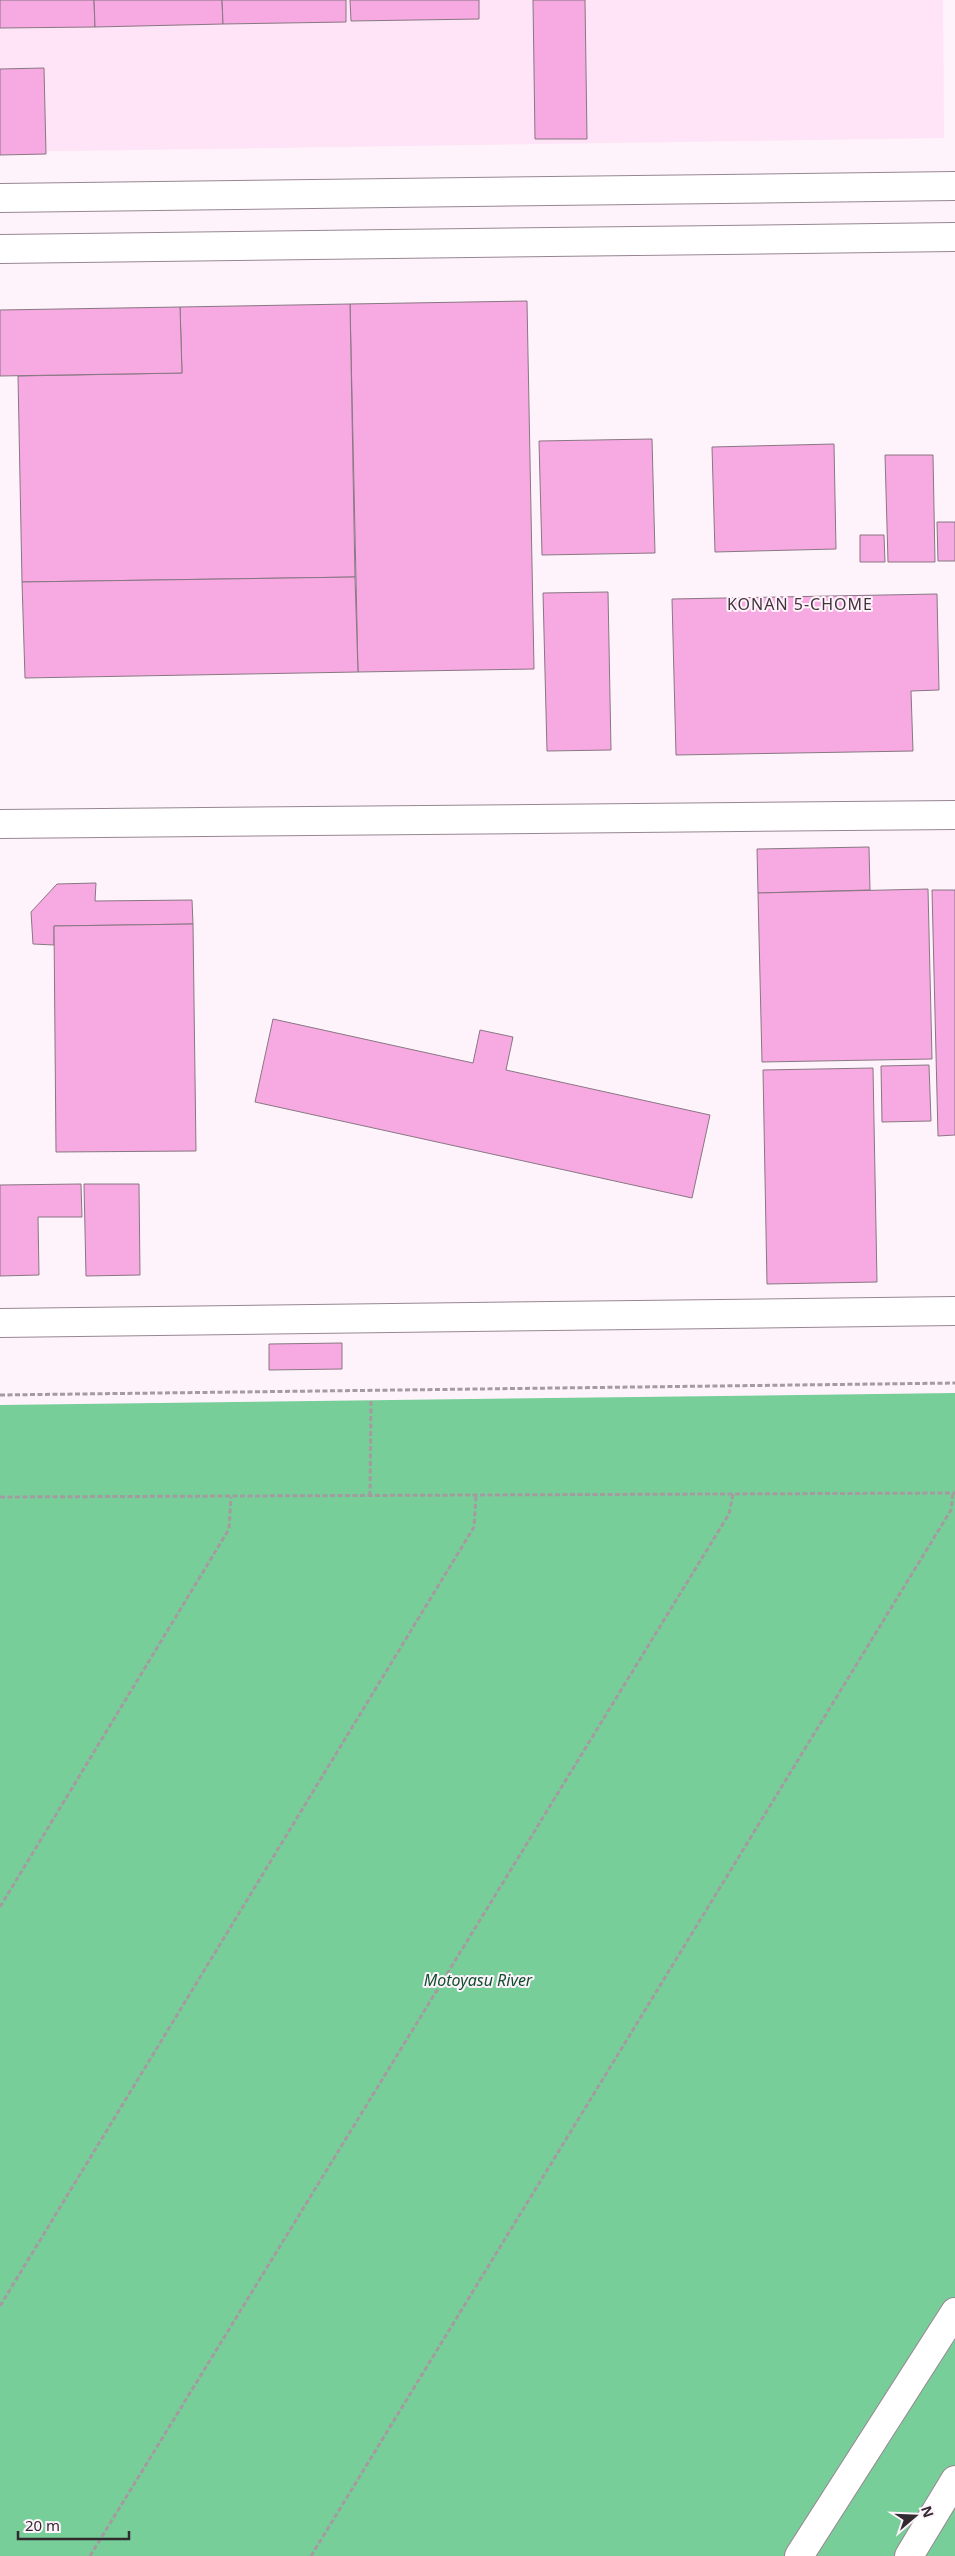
<svg xmlns="http://www.w3.org/2000/svg" width="955" height="2556" viewBox="0 0 955 2556" font-family="'Noto Sans',sans-serif">
	<rect width="100%" height="100%" fill="#fff3fb"/>
	<polygon fill="#fee4f6" points="0,0 943,0 944,138 0,152"/>
	<polygon fill="#78ce99" points="955,1393 955,2556 0,2556 0,1405"/>
	<g fill="#f7a9e1" stroke="#887783">
		<polygon points="0,0 94,0 95,27 0,28"/>
		<polygon points="94,0 222,0 223,24 95,27"/>
		<polygon points="222,0 346,0 346,22 223,24"/>
		<polygon points="350,0 479,0 479,19 351,21"/>
		<polygon points="533,0 585,0 587,139 535,139"/>
		<polygon points="44,68 46,154 0,155 0,69"/>
		<polygon points="527,301 534,669 358,672 350,304"/>
		<polygon points="350,304 355,577 22,582 18,376 182,373 180,307"/>
		<polygon points="180,307 182,373 0,376 0,310"/>
		<polygon points="652,439 655,553 542,555 539,441"/>
		<polygon points="834,444 836,549 715,552 712,447"/>
		<polygon points="885,455 933,455 935,562 888,562"/>
		<polygon points="937,522 955,522 955,561 938,561"/>
		<polygon points="860,535 884,535 885,562 860,562"/>
		<polygon points="355,577 358,672 25,678 22,582"/>
		<polygon points="608,592 611,750 547,751 543,593"/>
		<polygon points="937,594 939,690 911,691 913,751 676,755 672,599"/>
		<polygon points="869,847 870,890 758,893 757,849"/>
		<polygon points="96,883 95,901 192,900 193,924 54,926 54,945 33,944 31,912 57,884"/>
		<polygon points="928,889 932,1059 762,1062 758,893"/>
		<polygon points="932,890 955,890 955,1135 938,1136"/>
		<polygon points="193,924 196,1151 56,1152 54,926"/>
		<polygon points="273,1019 473,1063 480,1030 513,1037 506,1070 710,1115 692,1198 255,1102"/>
		<polygon points="929,1065 931,1121 882,1122 881,1066"/>
		<polygon points="873,1068 877,1282 767,1284 763,1070"/>
		<polygon points="81,1184 82,1217 38,1217 39,1275 0,1276 0,1185"/>
		<polygon points="84,1184 139,1184 140,1275 86,1276"/>
		<polygon points="342,1343 342,1369 269,1370 269,1344"/>
	</g>
	<g fill="none" stroke-linecap="round" stroke-linejoin="round">
		<defs>
			<g id="tertiary">
				<polyline points="0,198 955,186"/>
				<polyline points="0,249 955,237"/>
				<polyline points="0,824 955,815"/>
				<polyline points="0,1323 955,1311"/>
			</g>
			<g id="motorway">
				<polyline points="799,2556 955,2312"/>
				<polyline points="909,2556 955,2480"/>
			</g>
		</defs>
		<use href="#tertiary" stroke="#978692" stroke-width="30"/>
		<use href="#motorway" stroke="#978692" stroke-width="30"/>
		<g stroke="#a49ba1" stroke-width="3" stroke-dasharray="5 2.5" stroke-linecap="butt">
			<polyline points="0,1395 955,1383"/>
			<polyline points="370,1496 371,1400"/>
			<polyline points="0,1497 955,1493"/>
			<polyline points="0,1907 229,1529 231,1497"/>
			<polyline points="0,2306 474,1527 476,1496"/>
			<polyline points="90,2556 729,1514 733,1494"/>
			<polyline points="311,2556 951,1510 953,1493"/>
		</g>
		<use href="#tertiary" stroke="#fff" stroke-width="28"/>
		<use href="#motorway" stroke="#fff" stroke-width="28"/>
	</g>
	<g text-anchor="middle" stroke-width="4" stroke-linejoin="round" paint-order="stroke">
		<g font-size="16" letter-spacing="1" fill="#42333d" stroke="#fff3fb">
			<text x="800" y="610">KONAN 5-CHOME</text>
		</g>
		<g font-size="16" font-style="italic" fill="#0d502e" stroke="#fff3fb">
			<text x="478" y="1986">Motoyasu River</text>
		</g>
	</g>
	<g transform="translate(915 2516) rotate(71)" stroke="#fff3fb" stroke-width="4" paint-order="stroke">
	<path d="M0-4L9 19L0 12L-9 19Z" fill="#312a2f"/>
	<text y="-8" font-size="14" font-weight="bold" text-anchor="middle" fill="#312a2f">N</text>
	</g>
	<path d="M18 2531v8h111v-8" fill="none" stroke="#312a2f" stroke-width="2.5"/>
	<text x="25" y="2531" font-size="15" fill="#312a2f" stroke="#fff3fb" stroke-width="4" paint-order="stroke">20 m</text>
</svg>
